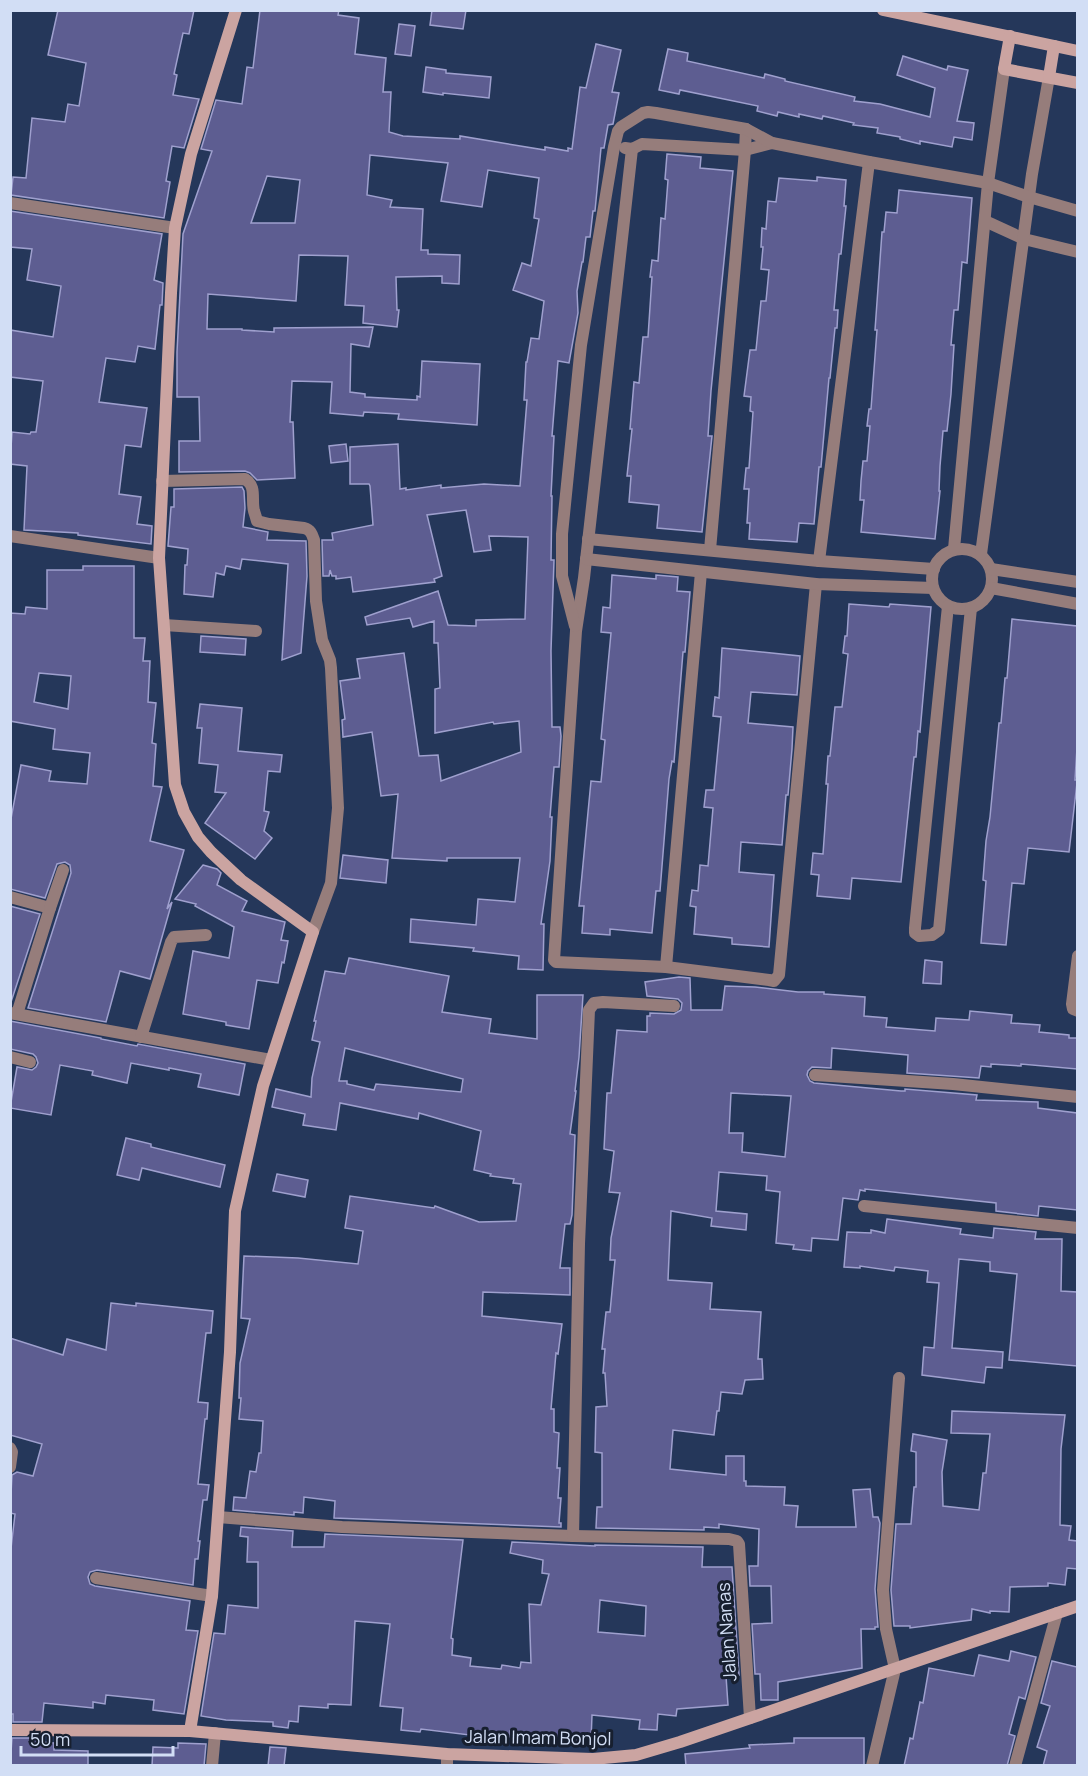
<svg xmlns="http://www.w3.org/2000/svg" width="1088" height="1776" viewBox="0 0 1088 1776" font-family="Manrope,sans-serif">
	<rect width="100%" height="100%" fill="#25375a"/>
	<g fill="#5d5d91" stroke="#9fa0ce" stroke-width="1.5" fill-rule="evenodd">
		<polygon points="58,10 194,10 189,34 183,33 174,74 177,75 173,95 199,99 184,148 172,146 166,181 170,182 164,218 11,195 13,177 26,178 32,118 65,122 68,104 79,106 86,63 48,55"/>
		<path d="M260,10H339L338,15L359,18L355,54L386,58L383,92H391L389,132L403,136L460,139V136L545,150V147L568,151V148L572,149L580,87L586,88L596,44L621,50L612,92L619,93L613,124L608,125L604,148H601L595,211H593L590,237H586L583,262H582L577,291L578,313L569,363L558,361L552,436H554L551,496H552L551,560H554L551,651L552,727H560L561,736L559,767H554L550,817H552L550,861L541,924H544L543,970L518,969L519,956L473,951L474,948L410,942L411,919L476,925L478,899L515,902L520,858H447V861L392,858L398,794L381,796L372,732L343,737L342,720L345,719L340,681L360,678L357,659L404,653L419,756L438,755L441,781L521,752L519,721L494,724L493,722L435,733V689L440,688L438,643H434V621L413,627L410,618L367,625L365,617L438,591L448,625L476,626V620L525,619L528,537L489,536L491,550L474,552L466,510L427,515L442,576L434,579L435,582L353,592L351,577L336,579V576H332L330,570L329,576H323L322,540H333L332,533L373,525L370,486L369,484H350V447L398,444L400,489L406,488V490L441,485V488L484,484L520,486L527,400H524L526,362H527L531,338L539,339L544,301L513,290L522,263L531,266L539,219L534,218L539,178L488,170L482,207L441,201L448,163L370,155L367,195L392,200L390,207L423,209L421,250H428V254L460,255L459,284L442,283V276L396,277L397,310H399L397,327L363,323L364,306L345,305L348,256L299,255L296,301L208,294L207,329H242V330L274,332V328L373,327L369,347L351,344L350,392L365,394V397L417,400V396L420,397L422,361L480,364L477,425L398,419L399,414L364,412L363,416L330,413L332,382L292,381L290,422H293L295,478L257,480L250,473L245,471L179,472V441H200L199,397H177V352L183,234L212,151L201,149L216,100L242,104L247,67L253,68ZM267,176L300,180L295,223H251Z"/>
		<polygon points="432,10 466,10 463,29 430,25"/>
		<polygon points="399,24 415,26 411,56 395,54"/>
		<polygon points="668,49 688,53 687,61 764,78 765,74 785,79 785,81 855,97 854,101 880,104 930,117 935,88 897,75 903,56 947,70 948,66 968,70 957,121 974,123 972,140 954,137 952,147 920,141 920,144 900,139 900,137 877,133 878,128 853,125 854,123 823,116 822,119 799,114 799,117 778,112 777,116 757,111 758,106 680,90 679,94 659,90"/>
		<polygon points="426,67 446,70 446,73 491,77 489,98 443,93 443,95 423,92"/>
		<polygon points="667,154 701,157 700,168 733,171 711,391 708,436 712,436 702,532 657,528 659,505 629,502 631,476 627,476 632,429 630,429 634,382 639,383 643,337 648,337 652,277 650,277 652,260 658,261 661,218 665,219 668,180 665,179"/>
		<polygon points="817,177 846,180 844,206 846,206 841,254 839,254 834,310 838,310 837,328 835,328 830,378 829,378 821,467 819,467 814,524 799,523 797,542 749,539 750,523 747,523 749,489 744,489 746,468 749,468 753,412 750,411 751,397 744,396 750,350 756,350 761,301 766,301 769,270 761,269 763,247 761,247 762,228 766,229 768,201 776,202 779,178 817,181"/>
		<polygon points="899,190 972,198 967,263 962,262 958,310 954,310 951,345 954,345 951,394 947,431 943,431 940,466 939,491 940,491 935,539 861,532 864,500 860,500 861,481 863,461 867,461 870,426 867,426 869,409 871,409 877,330 875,330 882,232 884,232 886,212 897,213"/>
		<polygon points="10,211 162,234 154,280 163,283 162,305 160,305 155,349 138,346 135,362 106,358 99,402 147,408 141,447 125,445 119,494 141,497 137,524 152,526 151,544 78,535 78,533 24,530 27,466 10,464 12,432 30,434 31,432 36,432 43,381 10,377 10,330 53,337 61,286 27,280 32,249 10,247"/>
		<polygon points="346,444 348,461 331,463 329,446"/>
		<polygon points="242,487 244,491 245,508 243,527 268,532 267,540 306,541 307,576 301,653 282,660 288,564 242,559 240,569 226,566 224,575 216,573 213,597 184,594 185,565 187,565 188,549 168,546 171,507 174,507 174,489"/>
		<path d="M83,566H134V638H145L143,661H150L148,702L156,703L152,743L156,744L153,786L162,787L150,841L184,850L167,909L172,902L150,979L120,971L106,1022L28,1008L71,873L70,865L65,862L57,864L45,898L10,889V824L21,765L51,771L49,781L87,784L90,753L53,749L55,729L10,721V613L25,614L26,607L47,609V570H83ZM39,673L71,676L68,709L34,702Z"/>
		<polygon points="612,575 656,579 656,575 678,577 677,591 690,592 685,652 683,652 674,762 672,761 669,779 660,891 656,891 652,933 610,929 610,935 582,933 584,906 579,906 591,781 601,782 605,740 601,739 611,633 601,632 603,607 610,608"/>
		<polygon points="849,604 889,607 890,604 931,607 920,732 918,731 916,757 914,757 901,882 852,878 850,899 817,896 819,875 811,874 813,853 823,854 828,784 826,784 828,756 830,756 835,707 842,707 848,654 843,653 845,636 847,636"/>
		<polygon points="1012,619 1077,626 1077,748 1075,780 1077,780 1077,783 1069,852 1028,848 1024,884 1012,883 1006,945 981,943 986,881 983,880 986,841 990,817 999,723 1001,723 1005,678 1007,678"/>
		<polygon points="201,636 246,639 245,655 200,652"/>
		<polygon points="722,648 800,656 797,695 751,692 748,723 793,727 792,749 788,795 786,795 782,845 741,842 739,872 774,875 769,947 732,944 732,938 694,934 696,907 690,906 692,890 698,891 700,865 708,866 713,808 704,807 706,790 714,790 721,717 713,716 715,697 719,698"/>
		<polygon points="200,704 242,708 238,751 282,755 280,772 268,771 264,811 269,812 264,831 272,838 255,859 205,823 226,793 215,792 218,765 199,763 202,728 197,728"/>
		<polygon points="343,855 388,860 386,883 340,878"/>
		<polygon points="203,865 217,869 221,873 217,885 247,901 242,911 285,922 281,940 288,941 284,963 282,962 278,983 257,980 249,1029 226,1025 226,1022 183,1014 193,951 229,958 234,927 195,906 196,904 175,899"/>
		<polygon points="10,906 40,914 10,1005"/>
		<path d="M349,958L449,976L442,1012L491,1019L489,1033L537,1039V995H583L579,1057L575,1091H576L570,1134L575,1135L572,1215L570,1224H565L560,1268H570V1295L483,1292L482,1316L562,1324L558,1354L556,1353L551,1409H554V1432L559,1433L557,1468H560L558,1498H561L559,1523H561V1527L334,1518L335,1501L304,1497L303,1513L294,1512V1515L233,1510L234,1497L246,1498L250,1471L256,1472L259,1453H261L263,1421L239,1419L241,1398H239L240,1363L250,1319L241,1318L244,1256L298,1258L358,1264L363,1231L345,1228L350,1196L434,1208L435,1206L479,1222L516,1221L521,1184L513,1183L514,1179L490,1176L491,1174L474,1170L481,1131L419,1113L418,1119L340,1103L336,1130L303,1125L305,1114L272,1107L276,1089L311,1097L312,1078L320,1042L312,1040L316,1021H314L325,971L345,974ZM345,1048L463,1079L461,1092L376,1084L374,1090L347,1084V1081H339Z"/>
		<polygon points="925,960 942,962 941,984 923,983"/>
		<path d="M679,977L690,978L691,1010H722L725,986L755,987L798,992H824V994L865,997L864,1016L887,1018L886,1027L935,1031L936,1018L969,1020L970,1011L1012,1015L1011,1023L1040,1025L1039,1032L1069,1035V1038H1077V1069L1021,1064V1066L991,1064V1067L981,1066L979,1078L907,1073L908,1055L832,1048L831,1068L812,1067L808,1071L807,1075L810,1081L814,1083L901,1091H905V1089L977,1095L976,1100L1038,1102V1108L1077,1113V1210L1039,1206L1038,1216L996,1211V1203L865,1189V1191L860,1190L858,1200L843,1198L838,1240L812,1238L811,1251L793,1249L794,1245L776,1243L780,1192L766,1190L767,1176L719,1172L716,1211L747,1214L746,1230L711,1226L712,1218L671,1211L668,1280L712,1283L710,1309L761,1312L758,1359H762L763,1379L745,1380L742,1394L721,1392L719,1411H717L714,1435L673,1430L670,1469L726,1475V1456H744V1481H746V1486L785,1487L784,1505L798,1506L796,1527H856L853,1490L870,1489L873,1517H878L880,1523L875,1589L878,1627H875V1629H861L862,1668L778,1682V1700H761L760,1674H755L752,1624L772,1623L771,1586H750L749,1566H758L759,1529L719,1524V1528L704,1527V1530L596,1528L597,1507H602V1453L595,1452L596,1407L607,1406L605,1373H603L605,1349H602L606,1312H610L615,1260H610L611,1238L620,1193L609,1192L614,1151L604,1149L607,1093H611L617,1030L647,1032V1016H650V1013L674,1014L681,1010L682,1003L678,999L647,996L645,982ZM731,1093L791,1096L785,1157L742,1152L743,1133H729Z"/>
		<polygon points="10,1021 101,1038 101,1039 137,1046 138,1044 245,1064 239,1095 198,1087 201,1074 169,1068 169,1070 131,1063 127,1083 92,1075 93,1071 60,1065 51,1115 10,1108 17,1067 32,1070 36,1067 38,1063 36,1057 33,1054 10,1049"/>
		<polygon points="126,1138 151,1144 151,1147 225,1165 220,1187 142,1168 139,1180 117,1175"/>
		<polygon points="277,1174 308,1180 305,1197 273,1191"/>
		<polygon points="887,1219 961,1229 960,1234 993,1238 994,1228 1036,1232 1035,1239 1062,1239 1061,1291 1077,1292 1077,1366 1009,1360 1017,1274 990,1271 990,1262 959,1259 952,1348 1003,1352 1002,1368 986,1367 984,1383 922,1375 924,1347 934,1348 939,1283 927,1282 928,1271 895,1267 894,1271 860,1266 860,1268 844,1267 847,1232 871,1233 871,1230 885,1233"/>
		<polygon points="111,1303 136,1306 136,1303 213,1311 211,1333 206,1333 198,1402 208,1403 207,1419 205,1419 198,1484 209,1485 207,1500 203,1500 198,1541 200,1541 198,1559 195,1559 193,1585 97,1570 90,1572 88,1577 90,1584 95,1586 190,1601 186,1630 198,1631 184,1714 153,1710 154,1700 106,1695 105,1704 93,1702 93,1708 44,1703 42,1722 13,1722 13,1714 10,1714 10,1557 15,1514 10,1513 12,1475 17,1472 33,1476 42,1444 10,1435 10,1338 63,1355 67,1339 106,1350"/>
		<polygon points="952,1411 1065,1415 1061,1449 1060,1525 1071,1526 1069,1540 1077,1541 1077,1569 1067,1568 1065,1585 1048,1583 1048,1586 1010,1587 1009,1612 990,1611 990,1613 972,1609 971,1620 910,1628 910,1626 894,1626 891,1590 896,1524 911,1524 914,1487 916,1487 916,1452 911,1451 913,1434 947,1440 942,1472 943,1506 979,1510 983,1473 986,1473 990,1434 951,1433"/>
		<path d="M241,1527L293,1531L292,1547H324L325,1534L463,1540L451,1638L453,1639L452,1655L471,1658L470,1666L501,1669L502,1665L520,1668L521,1662L531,1663L529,1604L541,1605L549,1574L542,1573L543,1560L510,1553L512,1542L595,1546V1545L703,1547L702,1567H732L739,1675L726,1676L728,1705L677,1709L676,1716L658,1714L657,1730L639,1729L640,1720L592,1715L591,1741L548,1739L549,1736L510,1731V1737L486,1735V1737L421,1729L420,1732L401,1730L403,1708L380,1706L390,1624L355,1621L351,1705L328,1704V1708L299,1706L298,1722L289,1721L288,1728L273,1726V1722L226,1720L201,1716L214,1633L225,1634L228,1605L258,1608V1562H247L248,1537L240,1536ZM600,1600L646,1606L645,1636L598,1632Z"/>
		<polygon points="1011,1651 1036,1657 1025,1699 1019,1697 1009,1734 1015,1736 1007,1766 904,1766 910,1738 913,1739 920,1702 923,1703 929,1668 974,1676 979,1655 1009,1661"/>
		<polygon points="1052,1661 1077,1667 1077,1766 1043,1766 1047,1751 1037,1747 1050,1706 1041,1703"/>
		<polygon points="12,1738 41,1738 40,1742 54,1743 54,1750 88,1751 88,1766 10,1766"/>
		<polygon points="794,1738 864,1738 864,1766 686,1766 685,1754 750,1748 749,1745 794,1743"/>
		<polygon points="178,1743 206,1744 204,1766 152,1766 153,1747 178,1748"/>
		<polygon points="270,1747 286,1748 284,1766 268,1766"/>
	</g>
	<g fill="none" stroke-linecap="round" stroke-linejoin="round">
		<g stroke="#967d7b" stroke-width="12">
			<polyline points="625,148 632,149 642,144 745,150 772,143"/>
			<polyline points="632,149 584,578 576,631 554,960 556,962 666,967 769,980 774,981 779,975 816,584"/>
			<polyline points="10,203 175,228"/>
			<polyline points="985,221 1024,239 1078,252"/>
			<path d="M162,481L245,479C257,486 251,500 254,511C255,514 256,517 257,521L269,524L304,528C311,530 312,534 314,540L316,601L322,640L330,660L331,668L338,808L331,883L313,932"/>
			<polyline points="10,536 159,558"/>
			<polyline points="588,539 819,561 934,569"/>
			<circle cx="962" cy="579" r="30"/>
			<polyline points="954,549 988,183 1004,69"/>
			<polyline points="710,550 745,150 746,129"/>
			<polyline points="981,554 1032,174 1049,77"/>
			<polyline points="586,559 816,584 933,588"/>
			<polyline points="819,561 869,162"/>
			<polyline points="991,569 1078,582"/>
			<polyline points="991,588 1078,604"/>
			<polyline points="948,606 915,928 915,933 919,936 932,935 939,930 971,608"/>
			<polyline points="164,625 256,631"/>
			<polyline points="575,626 562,576 562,534 581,345 614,147 618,131 621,127 643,113 648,112 656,113 746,129 772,143 869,162 988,183 1029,197 1078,211"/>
			<polyline points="10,897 50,908 17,1014"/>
			<polyline points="50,908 63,870"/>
			<polyline points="1078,956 1072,1004 1073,1009 1078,1011"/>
			<polyline points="666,967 701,572"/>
			<polyline points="10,1013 271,1060"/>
			<polyline points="141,1037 171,942 174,937 206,935"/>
			<polyline points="10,1057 30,1062"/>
			<polyline points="815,1075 953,1084 1078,1097"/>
			<polyline points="864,1206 1078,1228"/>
			<polyline points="10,1448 12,1452 10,1467"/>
			<polyline points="218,1517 342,1527 573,1536 729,1539 737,1541 739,1544 750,1718"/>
			<polyline points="573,1536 579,1244 589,1010 594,1003 603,1002 674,1006"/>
			<polyline points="96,1578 212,1596"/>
			<polyline points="212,1766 215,1733"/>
			<polyline points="447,1766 447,1754"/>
			<polyline points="872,1766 895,1669 886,1629 883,1590 899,1378"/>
			<polyline points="1015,1766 1057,1613"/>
		</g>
		<g stroke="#cba4a1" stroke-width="12">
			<polyline points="883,10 1078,51"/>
			<polyline points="1010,36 1004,69 1078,83"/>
			<polyline points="1049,77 1054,46"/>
			<polyline points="10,1730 190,1731 447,1754 593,1759 636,1755 680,1742 1078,1606"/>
			<polyline points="190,1731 212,1596 230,1352 235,1211 263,1086 313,932 241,880 211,852 198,837 184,812 175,785 159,558 171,293 175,228 191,154 236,10"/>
		</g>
	</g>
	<g text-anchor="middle" stroke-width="6" stroke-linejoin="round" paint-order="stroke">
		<g font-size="18" fill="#d2def5" stroke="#171f2f">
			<text transform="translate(727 1632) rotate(-94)" y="6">Jalan Nanas</text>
			<text transform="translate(538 1738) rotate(1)" y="6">Jalan Imam Bonjol</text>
		</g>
	</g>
	<rect width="1088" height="1776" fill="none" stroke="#d2def5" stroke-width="24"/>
	<path d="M21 1746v9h152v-9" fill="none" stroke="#d2def5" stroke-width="3"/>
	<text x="30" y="1746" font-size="18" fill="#d2def5" stroke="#171f2f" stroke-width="4.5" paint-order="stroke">50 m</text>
</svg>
